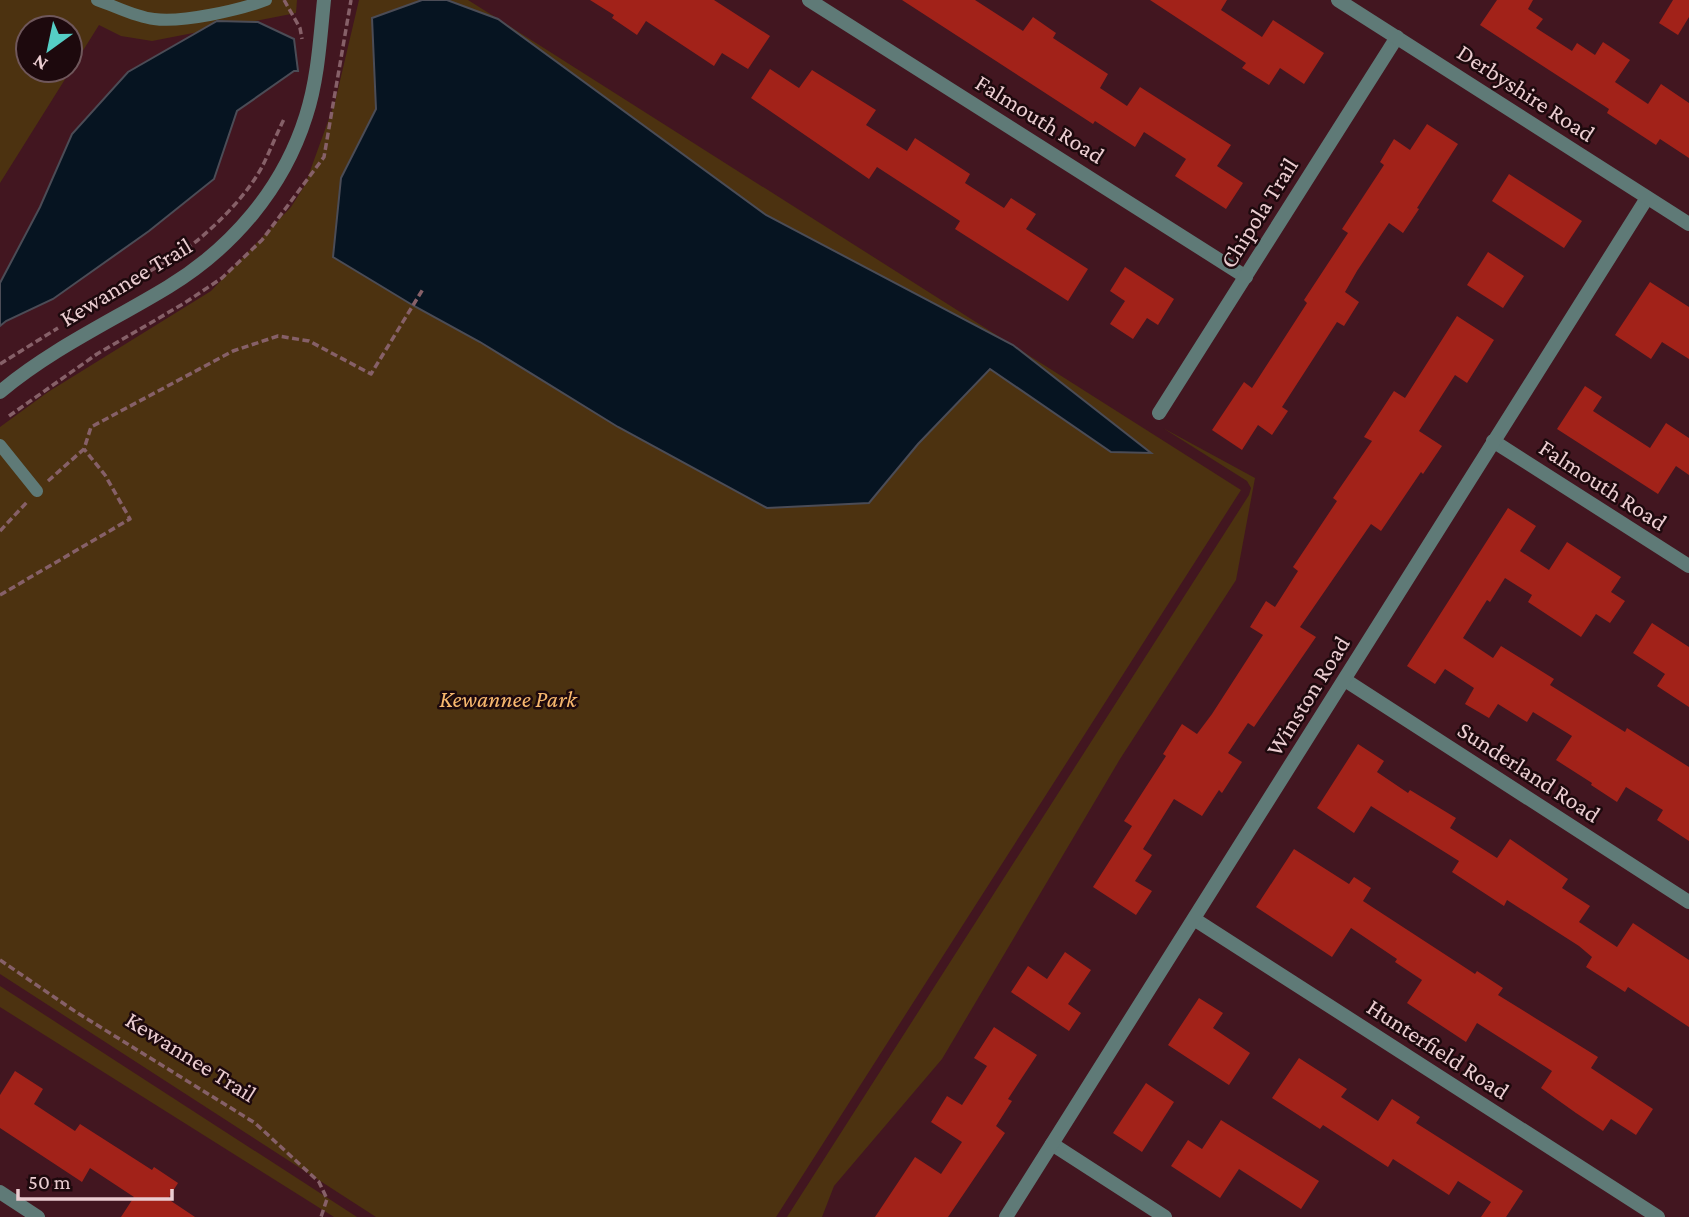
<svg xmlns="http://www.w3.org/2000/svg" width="1689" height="1217" viewBox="0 0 1689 1217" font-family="'Crimson Pro',serif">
	<rect width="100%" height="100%" fill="#421620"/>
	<g fill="#4c3210" fill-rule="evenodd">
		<path d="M0,0H297L296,13L152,41L121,36L99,25L0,183ZM28,28H70V70H28Z"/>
		<polygon points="359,0 468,0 1241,490 776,1217 376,1217 0,974 0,427 48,392 211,291 291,207 305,185 335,102"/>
		<polygon points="1163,428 1255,478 1236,580 1120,759 942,1059 834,1186 822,1217 787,1217 1249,495 1251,488 1247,481"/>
		<polygon points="0,986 357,1217 334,1217 0,1007"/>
	</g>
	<g fill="#061421" stroke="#4b4c56" stroke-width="2">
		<polygon points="422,0 447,0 498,19 766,215 1013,345 1151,453 1111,452 990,369 918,444 869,503 767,508 618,427 480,342 414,306 333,257 341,178 376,109 372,18"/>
		<polygon points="217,21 258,22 294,39 298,71 294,71 237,111 214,179 149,231 53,299 6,321 0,326 0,283 40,207 72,134 128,72"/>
	</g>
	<g fill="#a22219">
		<polygon points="590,0 714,0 770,36 748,69 722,53 714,66 646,21 637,35 612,18 614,15"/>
		<polygon points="902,0 975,0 1023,31 1033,17 1056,33 1053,38 1108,74 1100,88 1127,106 1140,87 1231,145 1217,166 1243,183 1226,209 1175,176 1186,159 1144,132 1135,147 1095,121 1093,124"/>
		<polygon points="1150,0 1227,0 1221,10 1262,37 1273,20 1324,53 1304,84 1280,68 1269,85 1242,68 1246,63"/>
		<polygon points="1497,0 1533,0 1528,9 1543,19 1536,28 1572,51 1577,43 1595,55 1603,42 1630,60 1615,82 1648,104 1661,84 1689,103 1689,158 1660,139 1656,145 1607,113 1609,109 1480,25"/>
		<polygon points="1673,0 1689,0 1689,17 1678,35 1659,23"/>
		<polygon points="770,69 799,88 812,70 876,110 866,125 907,151 915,138 970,174 965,183 1004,208 1011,198 1036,214 1026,229 1088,269 1068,301 955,229 960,221 877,167 869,179 751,98"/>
		<polygon points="1427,124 1458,144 1417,208 1419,209 1403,233 1389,223 1357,271 1345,292 1359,302 1344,326 1337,322 1282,407 1288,411 1272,435 1258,425 1242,450 1212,430 1244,382 1252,388 1307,303 1304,300 1348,233 1342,229 1384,165 1380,162 1394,139 1410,150"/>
		<polygon points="1509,174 1582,221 1564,248 1492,201"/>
		<polygon points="1488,252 1524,276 1503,308 1467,285"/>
		<polygon points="1125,267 1174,299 1158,325 1147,318 1133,339 1110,324 1125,301 1110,291"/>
		<polygon points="1650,282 1689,307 1689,359 1662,342 1651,359 1615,335"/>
		<polygon points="1457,316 1494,340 1467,383 1455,375 1419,431 1442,446 1423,474 1421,472 1381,531 1371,524 1300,627 1316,637 1254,727 1248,723 1228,753 1242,762 1222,793 1219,790 1202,816 1174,799 1143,849 1152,855 1135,881 1152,891 1136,915 1093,887 1132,826 1124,821 1166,756 1163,754 1182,724 1197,734 1212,714 1263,635 1250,627 1266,601 1275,607 1298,571 1293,567 1337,501 1333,498 1372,441 1364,437 1394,391 1405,398"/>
		<polygon points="1585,386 1602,397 1593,411 1650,448 1666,423 1689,438 1689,475 1676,466 1658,494 1557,429"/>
		<polygon points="1508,508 1536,526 1520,551 1549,570 1567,542 1621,577 1611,592 1625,601 1610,623 1596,614 1581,637 1528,602 1532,595 1505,578 1490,602 1487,600 1463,638 1493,658 1501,646 1554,679 1550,685 1625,732 1627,728 1689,767 1689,841 1657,820 1663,810 1626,787 1617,802 1591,785 1592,783 1556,760 1572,736 1533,712 1527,722 1498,704 1489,718 1465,704 1474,688 1445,669 1435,684 1407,666"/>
		<polygon points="1652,623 1689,647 1689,707 1657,686 1665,674 1633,653"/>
		<polygon points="1358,744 1384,761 1377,772 1408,793 1410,790 1456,818 1450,828 1497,858 1510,839 1568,879 1562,888 1590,906 1579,922 1617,947 1633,923 1689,960 1689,1027 1628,987 1625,992 1586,967 1592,957 1579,946 1507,900 1504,906 1452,872 1459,861 1371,806 1354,833 1317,808"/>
		<polygon points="1294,849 1349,884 1354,877 1371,888 1363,901 1475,974 1477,971 1503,988 1498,995 1598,1057 1591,1068 1653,1109 1636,1135 1611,1119 1603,1131 1576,1113 1541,1088 1552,1071 1477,1023 1466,1042 1407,1003 1422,980 1395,962 1397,959 1351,928 1332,957 1256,907"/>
		<polygon points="1065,952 1091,970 1068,1004 1081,1013 1069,1031 1011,992 1028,966 1047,979"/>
		<polygon points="1199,998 1223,1013 1213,1028 1250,1053 1229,1085 1168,1045"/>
		<polygon points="994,1027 1037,1055 1008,1099 1012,1101 996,1126 1005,1133 948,1217 875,1217 915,1157 941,1174 962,1142 931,1122 947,1096 962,1105 987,1066 974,1058"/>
		<polygon points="1299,1058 1347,1089 1341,1097 1378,1121 1392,1099 1420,1117 1416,1123 1523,1191 1506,1217 1481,1217 1491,1202 1458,1181 1449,1195 1393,1159 1388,1167 1323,1125 1320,1129 1272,1098"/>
		<polygon points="15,1071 43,1089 34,1104 75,1131 80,1124 152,1170 154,1167 178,1183 168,1199 195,1217 121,1217 134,1197 90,1168 82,1182 0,1128 0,1095"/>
		<polygon points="1146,1083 1174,1102 1142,1152 1113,1133"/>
		<polygon points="1221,1120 1319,1181 1301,1209 1239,1169 1220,1198 1171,1166 1188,1140 1202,1149"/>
	</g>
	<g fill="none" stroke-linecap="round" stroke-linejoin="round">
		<g stroke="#866068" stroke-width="3.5" stroke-dasharray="7 3.5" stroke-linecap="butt">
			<polyline points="284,0 300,28 302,39"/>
			<path d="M79,316L193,244C219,223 246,196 262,167C270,151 277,133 285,117"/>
			<polyline points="0,364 58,328"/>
			<polyline points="9,416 97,354 183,304 222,278 262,240 324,157 351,0"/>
			<polyline points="48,481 84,449 91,427 233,351 278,336 309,341 371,374 423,289"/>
			<polyline points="0,531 27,502"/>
			<polyline points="0,595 130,519 105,475 84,449"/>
			<polyline points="0,960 76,1012 255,1123 319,1182 327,1199 321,1217"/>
		</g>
		<g stroke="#5f7a77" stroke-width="12">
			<path d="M97,0C115,6 135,17 154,19C182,23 240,10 266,0"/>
			<polyline points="0,445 37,491"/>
		</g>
		<g stroke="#5f7a77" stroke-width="14">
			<polyline points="809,0 1246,277"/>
			<polyline points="1159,413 1397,37"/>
			<polyline points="1493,441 1689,566"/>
			<polyline points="1345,680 1689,902"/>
			<polyline points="1194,919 1658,1217"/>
			<polyline points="1052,1144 1165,1217"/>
			<polyline points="0,1192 38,1217"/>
			<polyline points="1006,1217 1647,198"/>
		</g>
		<g stroke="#5f7a77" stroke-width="14">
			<polyline points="1338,0 1689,224"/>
			<path d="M0,392C51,349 112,321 168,287C232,248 283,189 306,116C318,79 320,39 324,0"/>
		</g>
	</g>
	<g text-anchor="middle" stroke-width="5" stroke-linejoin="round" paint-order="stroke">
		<g font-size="24" fill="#ebcdd1" stroke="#1d090d">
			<text transform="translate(1526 93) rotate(33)" y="8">Derbyshire Road</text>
			<text transform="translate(1040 119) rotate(32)" y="8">Falmouth Road</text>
			<text transform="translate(1259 213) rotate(-58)" y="8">Chipola Trail</text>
			<text transform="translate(126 282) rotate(-31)" y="8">Kewannee Trail</text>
			<text transform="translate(1603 485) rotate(33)" y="8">Falmouth Road</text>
			<text transform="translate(1308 696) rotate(-58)" y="8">Winston Road</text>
			<text transform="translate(1529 772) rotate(33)" y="8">Sunderland Road</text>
			<text transform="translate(1438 1049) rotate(33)" y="8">Hunterfield Road</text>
			<text transform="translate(191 1057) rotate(32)" y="8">Kewannee Trail</text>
		</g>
		<g font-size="24" font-style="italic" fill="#f8b86e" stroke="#1d090d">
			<text x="508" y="707">Kewannee Park</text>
		</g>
	</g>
	<g transform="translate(49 49) rotate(213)"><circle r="33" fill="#1d090d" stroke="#6f575b" stroke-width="2"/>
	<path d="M0-5L12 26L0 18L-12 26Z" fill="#55cec5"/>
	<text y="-10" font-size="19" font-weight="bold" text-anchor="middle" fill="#ebcdd1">N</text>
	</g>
	<path d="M18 1189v10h154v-10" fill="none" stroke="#ebcdd1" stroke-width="3.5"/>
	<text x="28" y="1189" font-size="21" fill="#ebcdd1" stroke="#1d090d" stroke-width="5" paint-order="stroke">50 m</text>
</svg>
